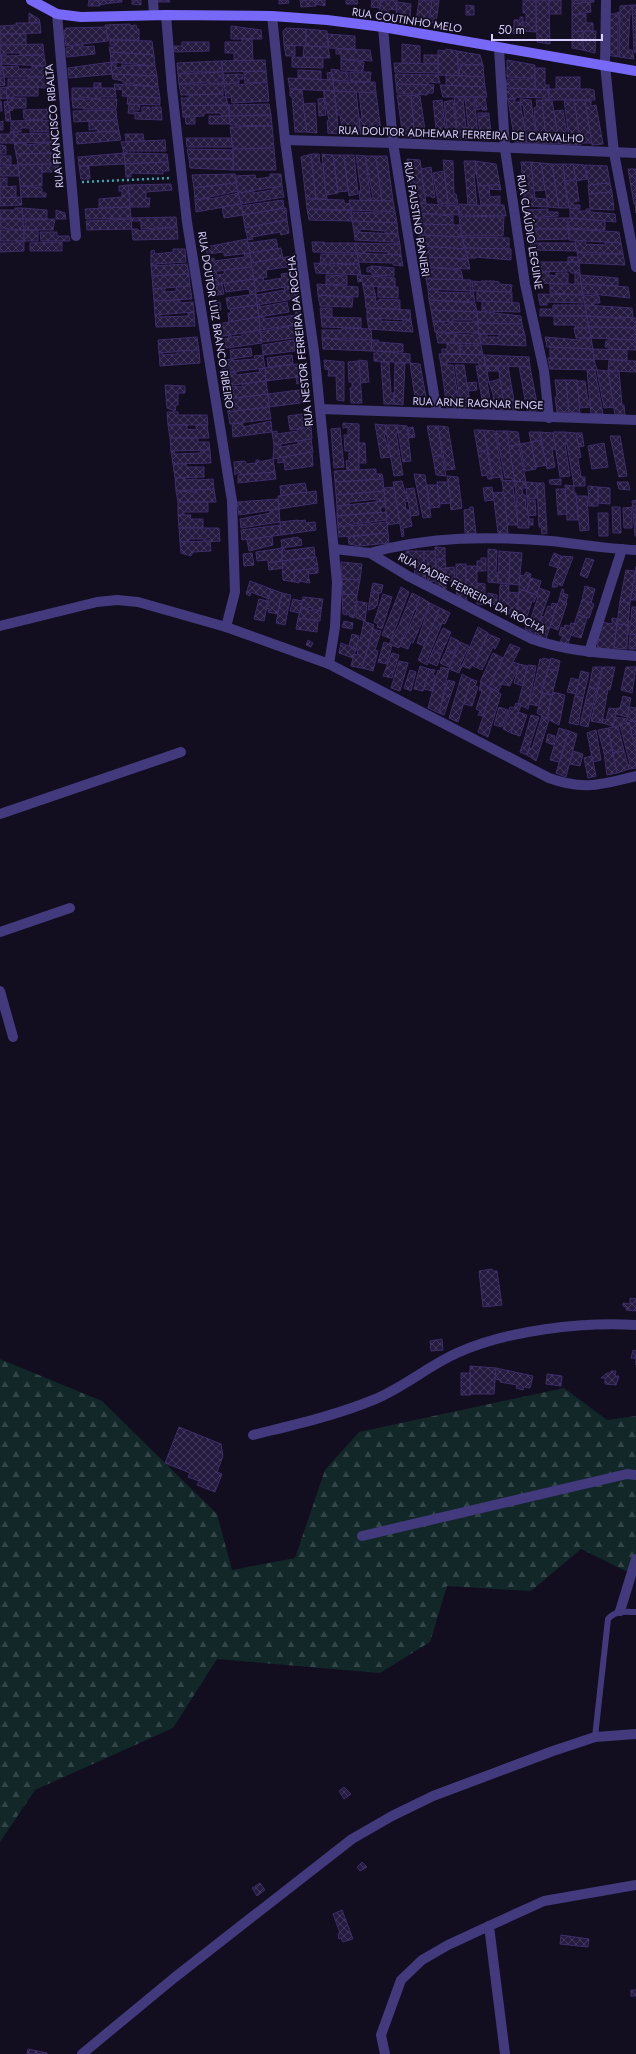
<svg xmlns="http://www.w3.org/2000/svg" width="636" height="2054" viewBox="0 0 636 2054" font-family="Jost,sans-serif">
	<defs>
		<pattern id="forest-firs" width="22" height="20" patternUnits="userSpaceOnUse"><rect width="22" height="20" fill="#112728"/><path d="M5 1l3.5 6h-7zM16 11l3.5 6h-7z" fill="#334548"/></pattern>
		<pattern id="building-cross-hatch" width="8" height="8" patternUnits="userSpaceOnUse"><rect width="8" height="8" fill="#251a3f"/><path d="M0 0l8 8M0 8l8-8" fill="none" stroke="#443a5c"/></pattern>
	</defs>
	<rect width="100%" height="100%" fill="#120d1f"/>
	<polygon fill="url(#forest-firs)" points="0,1359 102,1401 217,1514 232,1570 295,1558 325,1470 359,1432 564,1388 607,1420 636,1416 636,1576 581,1549 531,1591 447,1586 430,1642 380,1673 217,1659 173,1728 35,1790 0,1842"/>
	<g fill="url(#building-cross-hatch)" stroke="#3e2d6a">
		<polygon points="89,0 99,0 100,6 88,6"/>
		<polygon points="99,0 111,0 111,3 99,5"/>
		<polygon points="111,0 122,0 122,2 111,3"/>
		<polygon points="132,0 141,0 141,5 132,4"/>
		<polygon points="157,0 169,0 170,2 157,2"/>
		<polygon points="279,0 288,0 289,3 279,4"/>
		<polygon points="300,0 316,0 316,6 301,7"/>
		<polygon points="316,0 325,0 325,6 316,4"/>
		<polygon points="346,0 357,0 358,4 346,4"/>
		<polygon points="372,0 381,0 380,8 371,7"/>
		<polygon points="381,0 397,0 396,10 389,9 388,16 379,15"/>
		<polygon points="419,0 432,0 429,23 416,21"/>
		<polygon points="432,0 439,0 436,23 429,22"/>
		<polygon points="523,0 536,0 536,32 523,31 523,22 526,22 526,13 523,13"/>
		<polygon points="536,0 549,0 550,44 537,42"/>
		<rect x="549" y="0" width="12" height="14"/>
		<polygon points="572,0 594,0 594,2 572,4"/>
		<polygon points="397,2 411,4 410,18 396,16"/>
		<polygon points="590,2 591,12 572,15 572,4"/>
		<polygon points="466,5 474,6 474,15 466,15"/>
		<polygon points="632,5 633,14 630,14 628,50 632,50 634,59 619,57 620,6"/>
		<polygon points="632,5 636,5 636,52 634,53"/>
		<polygon points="619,12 619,22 618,22 618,55 619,54 619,57 607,55 607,14 614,14"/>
		<polygon points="29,13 39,19 40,23 29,23"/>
		<polygon points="586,14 586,23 593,23 593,31 572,32 572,15"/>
		<polygon points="520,17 523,17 523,27 517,29 516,34 510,32 511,28 514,28 514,20 520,20"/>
		<polygon points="16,23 40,23 41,33 0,34 0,26 16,25"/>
		<polygon points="130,24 130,26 136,25 137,29 139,29 139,40 108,40 105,25"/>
		<polygon points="231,26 261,30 262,39 231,39"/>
		<polygon points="106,27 108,41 66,46 64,31 66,28"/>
		<polygon points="286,28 306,29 306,46 284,45 283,31"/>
		<polygon points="306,29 327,31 328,47 306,46"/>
		<polygon points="583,31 596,31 595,53 583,50"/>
		<polygon points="583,31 583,50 572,48 572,32"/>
		<rect x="0" y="34" width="26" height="11"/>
		<polygon points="327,34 355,36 355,49 329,48"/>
		<polygon points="242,39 252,39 253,61 234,61 234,53 225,53 225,42 242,42"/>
		<polygon points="110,40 152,41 154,55 110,52 109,47 114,47 114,45 110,45"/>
		<polygon points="182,42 209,42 209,51 175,52 174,46 182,46"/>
		<polygon points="43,44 44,55 20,55 20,53 6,53 6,55 1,55 0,51 0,45"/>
		<polygon points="83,44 83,47 94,46 95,54 67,57 66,48"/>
		<polygon points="402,44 420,46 420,64 402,63"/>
		<polygon points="284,45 295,46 295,56 286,56"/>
		<polygon points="304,46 328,47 330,58 303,57"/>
		<polygon points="336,49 370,50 372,61 341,59 341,54 336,54"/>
		<polygon points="446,49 457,51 459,76 438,75 438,50 446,51"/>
		<polygon points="457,51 480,55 483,65 458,64"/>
		<polygon points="110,52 154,55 155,66 111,62"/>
		<polygon points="0,55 1,55 2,67 0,67"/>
		<polygon points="44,55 46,66 2,64 1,56"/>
		<rect x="424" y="55" width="14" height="9"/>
		<polygon points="292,57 323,58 323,68 292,67"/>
		<polygon points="341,59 364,62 363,71 341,70"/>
		<polygon points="265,60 266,71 223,72 221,61"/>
		<polygon points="507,60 535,65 535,78 507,77"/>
		<polygon points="221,61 223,72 187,72 178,74 177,63"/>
		<polygon points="111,62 116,63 116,67 121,68 122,65 155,66 157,76 112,74"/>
		<polygon points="111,62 112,74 69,78 68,68"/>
		<polygon points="394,63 438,64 438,73 395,72"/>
		<polygon points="460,65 483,65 484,77 459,76"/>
		<polygon points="18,66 19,69 32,69 32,66 46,66 47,77 4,77 2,67"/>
		<polygon points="0,67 2,67 4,75 0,75"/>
		<polygon points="535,68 545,68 545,85 549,85 549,90 535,89"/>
		<polygon points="331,69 339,70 339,72 348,72 348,81 333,80"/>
		<polygon points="298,70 321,71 321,80 298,78"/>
		<polygon points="266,71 267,82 245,83 244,72"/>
		<polygon points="223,72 224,84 211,84 207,82 179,84 178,74"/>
		<polygon points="332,72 333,80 328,80 327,73"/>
		<polygon points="350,72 371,72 370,82 350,81"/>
		<polygon points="112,74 157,76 158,87 123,83 123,81 113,79"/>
		<polygon points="239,74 243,75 243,79 239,79 239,83 224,84 223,75"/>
		<polygon points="395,74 438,75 440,83 429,82 428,85 396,84"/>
		<polygon points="446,75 484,77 485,87 446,86"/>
		<polygon points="0,77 4,77 5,85 0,86"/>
		<polygon points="29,77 47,77 49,88 8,87 8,79 29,79"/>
		<rect x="556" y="77" width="24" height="12"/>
		<polygon points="288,78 333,80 334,91 290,89"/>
		<polygon points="530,78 535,78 535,89 506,88 507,79 530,79"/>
		<polygon points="333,80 338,80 338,82 375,82 376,93 334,91"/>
		<polygon points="267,82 269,101 232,103 231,97 226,98 224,84 236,83 236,85"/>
		<rect x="94" y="83" width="7" height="5"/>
		<polygon points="114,84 158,87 160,98 122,96 123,90 115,89"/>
		<polygon points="179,84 224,84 225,87 223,88 223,94 181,95"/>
		<polygon points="396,84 434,85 433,93 427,93 427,95 397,93"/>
		<polygon points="440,85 485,87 487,97 443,97"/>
		<polygon points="6,87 38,87 38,96 13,96 13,98 7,98"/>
		<polygon points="6,87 7,98 0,99 0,88"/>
		<polygon points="72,88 115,88 116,97 100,97 100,99 82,97 82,99 72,99"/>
		<polygon points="506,88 549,90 549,100 544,100 544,98 516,97 516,99 507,99"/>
		<polygon points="290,89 302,90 307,132 295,132 292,96 290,96"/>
		<polygon points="549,89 590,89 594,90 595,100 549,100"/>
		<polygon points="323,90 334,91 339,134 328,133 327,121 329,120"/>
		<polygon points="334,91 356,92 361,134 343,134 340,115 337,115"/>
		<polygon points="359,92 376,93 381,131 378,135 361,134 359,119 362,119"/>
		<polygon points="223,94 223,97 226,97 228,105 182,106 181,98 189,98 189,95"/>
		<polygon points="397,95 411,95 415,137 403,137"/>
		<polygon points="411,95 420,96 426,137 415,137"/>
		<polygon points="128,96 160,98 160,105 127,104"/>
		<polygon points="454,97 465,97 466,100 463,100 466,128 469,127 470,139 458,139"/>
		<polygon points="465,97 474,97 478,134 469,135"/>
		<polygon points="475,97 485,97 487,110 482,110 482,108 477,110"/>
		<polygon points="7,98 26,98 26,108 13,108 13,110 9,111"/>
		<polygon points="324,98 326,115 319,116 318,99"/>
		<polygon points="72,99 117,99 116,109 83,109 83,108 73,108"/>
		<polygon points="508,99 515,99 514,102 520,102 527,143 515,143"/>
		<polygon points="520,99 531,100 537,144 527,143 523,117 525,117 523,105 521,105"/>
		<polygon points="442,100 446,132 448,138 437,138 433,101"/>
		<polygon points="453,100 456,127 458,139 448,138 444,102"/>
		<polygon points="536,100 542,100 547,144 537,144 534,108 537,107"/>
		<polygon points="542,100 552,100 559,144 547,144"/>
		<polygon points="564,100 574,100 581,145 570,145"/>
		<polygon points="574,100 585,100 592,143 581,143"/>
		<polygon points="585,100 591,100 591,106 596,105 603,144 592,145"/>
		<polygon points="0,101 1,101 2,111 0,111"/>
		<polygon points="8,101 11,121 6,121 4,102"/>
		<polygon points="315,103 317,133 307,132 303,104"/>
		<polygon points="129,104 140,105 139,110 134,110 134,114 128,113"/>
		<polygon points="269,104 271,115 229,116 229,105"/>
		<polygon points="229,105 229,116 222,116 220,113 204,113 204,116 183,117 182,106"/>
		<polygon points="142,107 150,107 150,112 152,113 152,107 161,107 162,120 135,119 135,112 142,113"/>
		<polygon points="51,109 52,118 42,118 42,120 24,119 23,110"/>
		<polygon points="116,110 117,120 74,122 73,111"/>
		<polygon points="563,110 566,129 568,128 570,145 559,144 554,111"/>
		<polygon points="478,113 489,113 489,115 478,117"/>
		<polygon points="271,115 272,126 230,125 229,116"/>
		<polygon points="489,115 492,140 481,140 478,117"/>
		<polygon points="185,116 195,116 195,124 186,124"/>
		<polygon points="209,116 229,116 230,124 209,124"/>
		<polygon points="53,120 54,131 30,132 30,128 21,128 21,132 11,132 11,121"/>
		<polygon points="117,120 119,131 98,132 97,129 89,130 89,121"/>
		<polygon points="3,121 3,130 0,130 0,122"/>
		<polygon points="272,126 274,148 233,149 230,127"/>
		<polygon points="119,131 121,140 77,144 76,133"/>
		<polygon points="10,132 14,132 14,143 0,143 0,134 11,134"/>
		<polygon points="14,132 18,132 18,134 54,133 56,142 14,143"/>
		<polygon points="125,134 143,134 144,141 126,142"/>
		<polygon points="186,138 231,138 233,147 187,147"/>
		<polygon points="165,140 166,151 127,151 127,153 124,153 121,142"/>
		<polygon points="56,142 57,153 16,154 14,143 26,143 26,145"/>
		<polygon points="0,145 6,146 6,154 0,154"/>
		<polygon points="274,148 276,170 233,170 233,149"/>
		<polygon points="187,149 233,150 233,159 189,159"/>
		<polygon points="57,153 58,164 18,165 16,154"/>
		<polygon points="124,153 167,154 168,162 125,164"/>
		<polygon points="124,153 125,164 79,166 78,157"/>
		<polygon points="311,154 316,199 306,199 301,157"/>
		<polygon points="311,154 319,154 320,164 323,164 327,199 316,199"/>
		<polygon points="322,154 333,155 338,193 326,195"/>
		<polygon points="333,155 344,155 348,191 338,192"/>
		<polygon points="344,155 354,155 358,194 349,196"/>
		<polygon points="356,155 365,156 371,201 360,200 359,191 361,191"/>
		<rect x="0" y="156" width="11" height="9"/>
		<polygon points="365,156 376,156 382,201 371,201 371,199 373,198"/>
		<polygon points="376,156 387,156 393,201 382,201"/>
		<polygon points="189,159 233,159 233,170 190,168"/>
		<polygon points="407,159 420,160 426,203 413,203"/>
		<polygon points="443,160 453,161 454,194 456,194 458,204 448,204"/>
		<polygon points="464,161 475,161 477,174 474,174 477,205 468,205"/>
		<polygon points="475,161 496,164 500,185 478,186"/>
		<polygon points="168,162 169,171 163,171 163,174 131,173 131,177 126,177 125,164"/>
		<polygon points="521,162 531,162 535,198 524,197"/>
		<polygon points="531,162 541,163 545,190 534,191"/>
		<polygon points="541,163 552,164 559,208 548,207"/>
		<polygon points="42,164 42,186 20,186 18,165"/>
		<polygon points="42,164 58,164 60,172 42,172"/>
		<polygon points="552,164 563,164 567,203 569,202 569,208 559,208"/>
		<polygon points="563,164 573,164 576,179 565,181"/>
		<polygon points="573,164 584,165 587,179 576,181"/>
		<polygon points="6,165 18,165 19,176 0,176 0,167 6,167"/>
		<polygon points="585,165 607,166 610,183 589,185"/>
		<polygon points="79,166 89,166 90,179 81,179"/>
		<polygon points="431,167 435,197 432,198 431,196 425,196 421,169"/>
		<polygon points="628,169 636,169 636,213 635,204 634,204"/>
		<polygon points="444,171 448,204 438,203 433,173"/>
		<polygon points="235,174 236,183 194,188 192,175"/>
		<polygon points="270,174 281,174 282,186 238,193 235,176 255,175 256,179 270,177"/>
		<rect x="0" y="178" width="7" height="9"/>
		<polygon points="576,179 579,201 573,202 573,205 580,205 580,209 569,208 565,181"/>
		<polygon points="236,183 238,191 195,200 194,188"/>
		<polygon points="610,183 612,192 589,194 588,185"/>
		<polygon points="171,184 172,190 146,192 146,198 150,198 149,207 130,207 128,185"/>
		<polygon points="128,185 130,207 99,208 99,199 122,197 122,191 119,191 119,186"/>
		<polygon points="489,185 500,185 501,190 489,189"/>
		<polygon points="489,185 490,197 500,196 500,205 481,205 478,186"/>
		<polygon points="16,186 16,197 0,198 0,187"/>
		<polygon points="20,186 42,188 42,193 46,193 46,197 21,197"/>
		<polygon points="282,186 284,197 241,204 238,193 253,191 253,193 273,190 273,188"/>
		<polygon points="612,192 614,210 590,209 589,194"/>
		<polygon points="238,193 241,204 196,212 195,200 210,198 211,199"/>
		<polygon points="21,197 22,205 0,206 0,198"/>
		<polygon points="524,197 546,199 548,207 525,206"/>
		<polygon points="306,199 344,200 344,203 350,204 351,210 307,209"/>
		<polygon points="283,200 284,208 243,215 241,206"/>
		<polygon points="349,200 393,201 395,212 351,210"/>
		<polygon points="413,203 459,206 459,215 415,213"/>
		<polygon points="241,204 243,215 224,218 222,207"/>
		<polygon points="459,204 489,206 489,205 504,205 506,216 459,215"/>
		<polygon points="130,207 131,218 86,219 85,209"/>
		<polygon points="15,208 22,208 23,219 0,219 0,210 15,210"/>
		<polygon points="22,208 47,210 47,219 23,219"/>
		<polygon points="286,208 287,220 245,228 243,215"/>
		<polygon points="570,208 578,209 578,211 586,211 586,209 590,209 590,212 615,214 616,222 570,218"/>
		<polygon points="307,209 325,210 325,211 351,210 352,221 309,220"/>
		<polygon points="548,209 548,212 558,212 558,216 527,218 525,210"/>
		<polygon points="56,210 65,213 66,219 56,219"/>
		<polygon points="382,211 395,212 397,223 352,221 351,212 382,213"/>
		<polygon points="415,213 453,216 453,225 417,224"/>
		<polygon points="459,216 504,217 503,236 461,236"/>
		<polygon points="176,217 177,227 157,228 141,229 141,221 131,221 131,218"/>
		<polygon points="527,218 568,218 568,229 528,229"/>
		<polygon points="568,218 605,221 605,230 568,228"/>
		<polygon points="0,219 23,219 24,230 0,228"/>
		<polygon points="55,219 53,230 25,230 25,220"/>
		<polygon points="131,219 132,229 87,230 86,221"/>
		<polygon points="287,220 289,233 281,235 280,232 252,237 253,239 248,240 245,228"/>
		<polygon points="352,221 397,223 398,234 385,233 385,231 360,229 360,232 354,232"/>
		<polygon points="417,224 461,225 461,237 419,235"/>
		<polygon points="177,227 178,239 133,240 132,229 138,229 138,231"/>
		<polygon points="528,229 569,229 569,239 530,240"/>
		<polygon points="569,229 619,232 621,243 569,240"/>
		<rect x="0" y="230" width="24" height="11"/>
		<rect x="24" y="230" width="14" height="11"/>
		<polygon points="40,232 57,232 57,236 69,236 70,241 41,241"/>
		<polygon points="354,232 398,234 400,244 395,244 395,242 355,240"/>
		<polygon points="419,235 462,237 465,249 420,246"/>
		<polygon points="462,237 509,238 509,249 465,248"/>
		<polygon points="247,239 250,253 224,256 224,252 207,254 206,247"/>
		<polygon points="276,239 278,249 250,253 248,243"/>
		<polygon points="575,240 586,241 585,244 605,245 605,242 621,243 623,254 577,252"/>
		<polygon points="17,241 24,241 24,251 0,252 0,243 17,243"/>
		<polygon points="62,242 62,251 30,251 30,243"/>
		<polygon points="312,242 324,242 324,243 355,243 357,253 313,252"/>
		<polygon points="355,243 400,244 401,255 388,254 388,252 365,251 365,254 357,253"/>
		<polygon points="530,243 575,243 577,251 532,250"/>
		<polygon points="420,246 465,249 468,259 422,257"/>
		<polygon points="281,248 283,258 251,263 250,253"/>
		<polygon points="465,248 511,249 511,260 475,257 476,258 468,258"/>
		<polygon points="173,249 185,249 186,262 155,264 155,266 151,266 151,251 154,250 155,254 173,252"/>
		<polygon points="577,252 582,252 582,254 623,254 625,265 579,263"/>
		<polygon points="250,253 252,267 210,272 208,259 214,258 214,261 245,257 244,254"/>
		<polygon points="357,253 401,255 403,266 393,265 393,263 358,262"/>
		<polygon points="321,254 357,254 359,264 320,263"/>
		<polygon points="292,256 294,266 266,270 267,277 254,279 251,263"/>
		<polygon points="422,257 454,258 461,260 468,259 470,269 424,267"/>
		<polygon points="568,257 578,257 579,262 568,262"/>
		<polygon points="533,262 579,262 580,273 571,273 570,271 534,272"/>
		<polygon points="314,263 332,265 359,264 361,275 316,273"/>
		<polygon points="187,264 189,274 152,276 151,266"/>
		<polygon points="372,266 394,268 394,276 372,275 372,272 367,272 367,268"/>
		<polygon points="252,267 254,279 210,285 207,272 216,271 217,275 224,274 224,270"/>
		<polygon points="424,267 461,270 463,280 426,279"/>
		<polygon points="295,272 297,285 255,292 254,279 263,277 264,281 282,278 281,274"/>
		<polygon points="534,272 549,272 549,275 556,276 556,273 568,273 568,284 536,283"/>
		<polygon points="575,273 580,273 581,284 575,284"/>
		<polygon points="189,274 190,286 153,289 152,276"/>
		<polygon points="326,275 347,276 347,285 326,284"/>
		<polygon points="361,275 395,278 395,287 363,286"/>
		<polygon points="361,275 362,281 358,282 357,276"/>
		<polygon points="580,275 618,278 618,286 581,284"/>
		<polygon points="254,279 256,294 250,295 249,289 226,292 224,283"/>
		<polygon points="426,279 471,280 471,291 428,289"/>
		<polygon points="472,281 481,282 481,281 493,281 499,282 499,284 512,285 511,292 473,291"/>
		<polygon points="222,284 224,294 212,296 210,285"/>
		<polygon points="317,284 358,287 358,297 318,295"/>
		<polygon points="550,284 581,284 583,295 550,293"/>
		<polygon points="581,284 628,287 630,298 583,293"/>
		<polygon points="297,285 299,298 257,305 256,295 285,290 284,287"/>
		<polygon points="190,286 192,299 154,301 153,289 165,288 165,292 176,291 176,287"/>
		<polygon points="363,286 373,286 376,297 365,297"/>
		<polygon points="378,287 398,287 398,298 378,297"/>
		<polygon points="428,289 438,289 438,292 471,293 471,291 473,291 475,302 429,300"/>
		<polygon points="477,291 512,292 512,303 477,301"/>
		<polygon points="256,294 257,305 228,309 226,298"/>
		<polygon points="538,294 583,295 585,303 547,302 547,305 540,305"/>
		<polygon points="318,295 353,298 352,307 320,306"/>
		<polygon points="583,295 599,296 600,303 594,303 594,306 585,305"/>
		<polygon points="365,297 376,297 375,301 379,301 379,299 400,300 400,309 366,308"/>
		<polygon points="180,300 180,303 193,302 194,312 155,315 154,301"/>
		<polygon points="429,300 475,303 477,312 431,310"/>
		<polygon points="482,301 519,303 520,312 482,311"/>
		<polygon points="220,302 221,310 214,311 213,303"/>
		<polygon points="287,302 289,312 259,317 257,305 259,304 260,307"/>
		<polygon points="257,305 259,317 229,322 228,313 231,313 230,309"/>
		<polygon points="553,305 585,305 587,316 540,316 540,309 553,309"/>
		<polygon points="585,305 632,308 633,318 587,316"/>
		<polygon points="320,308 332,308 332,317 321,317"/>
		<polygon points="367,308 410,310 411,320 367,318"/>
		<polygon points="431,310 477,312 478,322 473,322 473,320 452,320 453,322 433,321"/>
		<polygon points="295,311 300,311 301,324 260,330 259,317 264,316 264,319 296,315"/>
		<polygon points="477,311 521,316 522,324 478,323"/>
		<polygon points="194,312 195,326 156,327 155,315 160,314 160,317 188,316 188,313"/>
		<polygon points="554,316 587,316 589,328 575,328 575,325 554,325"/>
		<polygon points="587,316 623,319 622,317 635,318 636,328 589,327"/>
		<polygon points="259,317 260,330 219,337 217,324"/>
		<polygon points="321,317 361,318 361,328 322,327"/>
		<polygon points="367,318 381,319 381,321 403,322 403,320 411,320 413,332 369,329"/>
		<polygon points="433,321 444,322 444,324 449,324 449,322 478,322 479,333 435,332"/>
		<polygon points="478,323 522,324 525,335 479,334"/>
		<polygon points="301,324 302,337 262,342 260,332"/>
		<polygon points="589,327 635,328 636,340 591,338"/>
		<polygon points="342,328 371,329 372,340 322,338 322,330 342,330"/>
		<polygon points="574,328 589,328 591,338 576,338"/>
		<polygon points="260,330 262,343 220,349 219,337 222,336 223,339 229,338 228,335 231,335 231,337 242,336 242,333"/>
		<polygon points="436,332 455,334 454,343 438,343"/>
		<polygon points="474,333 479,333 481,344 454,343 455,334 473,335"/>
		<polygon points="479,334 487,334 487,337 499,337 499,334 525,335 526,346 481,344"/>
		<polygon points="197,337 199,350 159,353 158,340"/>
		<polygon points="545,337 580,340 580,338 591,338 593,349 547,347"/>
		<polygon points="322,338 353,341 353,339 372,340 371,351 323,349"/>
		<polygon points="609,339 636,340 636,350 609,349 609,347 605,347 606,341 609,341"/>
		<polygon points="294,340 295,351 263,355 262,345"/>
		<polygon points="372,340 379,340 378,342 403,344 403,352 371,351"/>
		<polygon points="447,343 460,343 460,354 442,354 442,349 447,349"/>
		<polygon points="460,345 481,345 483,355 460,354"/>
		<polygon points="550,347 593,349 594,360 550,358"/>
		<polygon points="251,348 252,356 231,359 230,350"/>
		<polygon points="593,349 627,350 627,360 594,359"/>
		<polygon points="199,350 200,363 160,366 159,353 162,352 162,355 177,354 177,351"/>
		<polygon points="377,351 410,354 410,363 374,361 374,353 377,353"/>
		<polygon points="439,354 483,355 486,366 479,366 479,363 447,362 447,365 441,365"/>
		<polygon points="263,355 265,368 223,373 222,360 233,359 233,361 242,360 255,359 254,356"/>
		<polygon points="292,355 293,364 268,367 267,358"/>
		<polygon points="484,355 529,357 530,367 486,366"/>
		<polygon points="548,358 594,360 597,370 550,369"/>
		<polygon points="324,360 344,362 344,401 337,400 336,376 328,376 329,370 325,369"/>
		<polygon points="359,360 367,361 369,382 360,383"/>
		<polygon points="609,360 636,361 636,372 608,371"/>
		<polygon points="359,361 362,403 351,403 350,388 352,388 352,382 349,382 348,362"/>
		<polygon points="381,362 389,362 391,393 394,393 394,404 384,404"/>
		<polygon points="305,363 306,376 266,381 265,368"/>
		<polygon points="395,363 405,363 403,405 394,404"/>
		<polygon points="410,363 420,364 427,403 423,406 416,405"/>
		<polygon points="441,365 453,365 460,409 447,408"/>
		<polygon points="455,365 464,365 471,409 460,409 459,392"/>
		<polygon points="476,366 486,366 489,382 487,382 491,405 493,405 494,410 482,409 481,405 483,405"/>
		<polygon points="486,366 498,366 499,371 487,371"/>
		<polygon points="498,366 508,366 512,389 502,391"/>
		<polygon points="519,366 530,367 538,408 536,411 527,411"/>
		<polygon points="265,368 266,381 225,386 223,373 236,372 236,375 260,372 259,369"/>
		<polygon points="587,370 595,370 603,414 591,414"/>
		<polygon points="597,370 608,371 614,407 604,408"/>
		<polygon points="608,371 619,371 622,405 624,405 625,415 615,415"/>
		<polygon points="306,376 306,382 297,384 296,377"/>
		<polygon points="500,379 502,391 505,410 494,410 493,394 489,382"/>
		<polygon points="555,380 566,380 569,412 557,412 555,397 557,397"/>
		<polygon points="566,380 577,380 580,413 569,412"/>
		<polygon points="266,381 268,394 227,399 225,386 243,387 242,384"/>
		<polygon points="577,381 585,381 588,401 590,401 590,407 580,408"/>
		<polygon points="476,382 477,390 468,391 467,383"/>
		<polygon points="165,385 185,386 185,393 178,393 178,405 176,405 175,411 167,408"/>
		<polygon points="307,389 308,402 269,407 268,394"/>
		<polygon points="512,389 516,411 505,410 502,391"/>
		<polygon points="268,394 269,407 228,412 227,399"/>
		<polygon points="269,407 271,419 230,424 228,412"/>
		<polygon points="167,412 178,412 178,415 207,415 208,425 168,425"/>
		<polygon points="309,413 311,427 290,430 288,416"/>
		<polygon points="271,421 272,432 233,437 232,424 243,423 243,427"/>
		<polygon points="343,423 359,424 359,470 347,470 346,461 349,460 349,451 345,451 344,435 348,435 348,427 343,428"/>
		<polygon points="375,424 385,425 387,434 384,435 385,438 391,457 381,458"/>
		<polygon points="168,425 187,425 187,429 196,430 196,425 207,425 209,438 170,438"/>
		<polygon points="385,425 397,425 398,433 396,433 403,475 394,476"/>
		<polygon points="397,425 407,426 411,461 403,462"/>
		<polygon points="427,426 438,426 442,454 433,457"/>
		<polygon points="438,426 448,427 455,469 446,470"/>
		<polygon points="311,427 312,439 274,445 272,432 277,431 277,434 298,431 297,429"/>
		<polygon points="413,427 415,437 409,438 408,428"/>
		<polygon points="340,428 344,467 334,468 331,429"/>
		<polygon points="474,430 484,430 487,450 478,452"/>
		<polygon points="484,430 495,431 503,480 501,480 501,477 493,478"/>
		<polygon points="496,431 507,431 515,481 512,481 512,478 505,478"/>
		<polygon points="507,431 518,432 520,444 509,446"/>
		<polygon points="529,432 540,432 543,448 541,448 540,440 531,442"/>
		<polygon points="540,432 553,433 556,449 552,450 555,467 547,469"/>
		<polygon points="553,432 565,432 567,444 565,444 570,476 560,477"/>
		<polygon points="565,432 576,433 581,457 578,458 581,477 585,477 585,486 574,486"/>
		<polygon points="576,433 582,433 584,446 579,447"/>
		<polygon points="610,436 620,436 627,476 619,477"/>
		<polygon points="170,438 198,438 198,442 209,442 210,450 171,451"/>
		<polygon points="311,439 313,452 273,459 274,445 281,444 281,447 298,444 298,441"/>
		<polygon points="540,440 547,465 536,467 531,442"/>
		<polygon points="531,442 536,469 525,471 520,444"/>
		<polygon points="359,443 365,443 366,463 359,463"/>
		<polygon points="604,443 608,467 592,469 588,446"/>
		<polygon points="520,444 519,446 526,482 515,481 509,447"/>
		<polygon points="201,450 210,450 211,463 173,464 171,451 174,451 175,454 201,453"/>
		<polygon points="487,450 492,479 488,479 487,475 482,476 478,452"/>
		<polygon points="312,452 313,466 285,470 284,462 278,463 278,458"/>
		<polygon points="442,455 446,476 436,475 433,457"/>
		<polygon points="273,459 275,472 241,475 241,473 237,473 235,475 234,462 245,461 246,464 256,463 256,460 259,460 259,462"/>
		<polygon points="173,464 186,464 186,467 204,467 204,477 175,478"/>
		<polygon points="376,469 376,474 382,474 383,479 335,482 334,471"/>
		<polygon points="275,472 276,479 238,483 238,475"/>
		<polygon points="414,474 425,475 431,517 423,518"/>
		<polygon points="447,476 458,477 462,508 451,510"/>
		<polygon points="175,478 185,478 185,480 197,479 197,480 213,479 214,489 176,491"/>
		<polygon points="383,479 384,491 336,495 335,482"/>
		<polygon points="561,479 561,485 550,484 549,480"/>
		<polygon points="502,480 515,481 515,486 513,487 518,525 507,525"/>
		<polygon points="402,481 408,501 405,502 406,510 409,510 412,526 403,528 404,536 402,537 393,482"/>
		<polygon points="515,481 526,482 526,488 522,488 523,495 525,495 526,509 528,509 529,528 518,528"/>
		<polygon points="437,482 448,482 451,503 439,504"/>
		<polygon points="526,482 537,483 537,498 527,499"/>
		<polygon points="617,482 628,482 630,490 619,489"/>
		<polygon points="305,483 307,492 281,496 280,486"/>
		<polygon points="537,483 544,483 547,533 542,534 541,527 539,527"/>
		<polygon points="427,485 437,485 440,507 430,508"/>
		<polygon points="565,485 574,486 574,493 576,493 578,520 567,520"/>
		<polygon points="588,486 598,487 598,506 589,506"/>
		<polygon points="394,487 400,523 387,525 384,488"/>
		<polygon points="492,487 494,500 485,501 483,488"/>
		<polygon points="598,487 610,488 610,504 598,503"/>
		<polygon points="414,488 419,515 411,516 406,489"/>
		<polygon points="214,489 216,502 178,502 176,491 195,492 195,490"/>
		<polygon points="556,489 565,489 567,514 558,515"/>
		<polygon points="316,491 317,503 279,509 278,496"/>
		<polygon points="384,491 385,501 377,502 377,499 349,502 349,505 337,506 336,495"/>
		<polygon points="504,492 508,533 498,533 493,493"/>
		<polygon points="576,496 587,496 589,530 580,531"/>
		<polygon points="278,499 279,509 239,515 237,502"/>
		<polygon points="527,500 535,500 536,515 528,516"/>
		<polygon points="636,500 636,509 633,510 632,501"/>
		<polygon points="385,501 386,507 381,507 381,512 337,516 337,506"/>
		<polygon points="178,502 208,502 208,512 184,512 184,515 178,515"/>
		<polygon points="470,507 473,507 476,534 465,533 464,510 470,509"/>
		<polygon points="612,507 620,507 621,533 613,533"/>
		<polygon points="632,507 632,528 624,528 623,508"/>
		<polygon points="279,509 280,522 241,528 240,519 270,513 270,510"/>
		<polygon points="636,509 636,536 635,536 633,510"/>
		<polygon points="386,512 387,520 345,525 345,526 338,527 337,516"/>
		<polygon points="598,513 608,513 608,536 599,536"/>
		<polygon points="178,515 191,515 190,519 203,519 203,528 179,528"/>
		<rect x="529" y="519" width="4" height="6"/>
		<polygon points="298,520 298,521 305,520 306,523 315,522 316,530 281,535 280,522"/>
		<polygon points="387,522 388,533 339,537 338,527"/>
		<polygon points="280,525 281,535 242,540 241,530"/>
		<polygon points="179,528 219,528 220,541 204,542 204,539 189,539 189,541 180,542"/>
		<polygon points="388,533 389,543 359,546 349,544 348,537"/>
		<polygon points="272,536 273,545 249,551 247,540"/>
		<polygon points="298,537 298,539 301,539 302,545 282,548 281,540"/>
		<polygon points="210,541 211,551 193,552 191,556 181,553 180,542"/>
		<polygon points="314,547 315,557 282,561 282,548 284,548 285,551"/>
		<polygon points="435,547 445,548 445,559 438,559 438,556 435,556"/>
		<polygon points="282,548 282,561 268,563 268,560 257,561 256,552"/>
		<polygon points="488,549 497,550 496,573 498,573 498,583 488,582"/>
		<polygon points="406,551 424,551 426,582 415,576 414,560 406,560"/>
		<polygon points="424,551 435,551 436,570 427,570 427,559 424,559"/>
		<polygon points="499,551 510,552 509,584 498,583"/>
		<polygon points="510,552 522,553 519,585 509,584"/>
		<polygon points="252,553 254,565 244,566 243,554"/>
		<polygon points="554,553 561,556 558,568 549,565"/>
		<polygon points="562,556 573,557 562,586 553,582"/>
		<polygon points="316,557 318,568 294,571 295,582 283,580 282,561"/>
		<polygon points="481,558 486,558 486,571 477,571 477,561 481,561"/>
		<polygon points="586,558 594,560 587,578 580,575"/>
		<polygon points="436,559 445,559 446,569 436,569"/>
		<polygon points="282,561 283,568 269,570 268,563"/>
		<polygon points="341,562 362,564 360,580 342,579"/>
		<rect x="456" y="564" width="10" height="24"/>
		<rect x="466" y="566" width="11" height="25"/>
		<polygon points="636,566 636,600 630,600"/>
		<polygon points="454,567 455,581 446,581 445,568"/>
		<polygon points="318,568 318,573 308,574 310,583 299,581 299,583 295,582 294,571"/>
		<polygon points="436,569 446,569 446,591 436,587"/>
		<polygon points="427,570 436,570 436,581 428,582"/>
		<polygon points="626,570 635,571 630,603 620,601"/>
		<polygon points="526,572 531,574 527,592 519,589 520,575 524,576"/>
		<polygon points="531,578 541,581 537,595 527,592"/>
		<polygon points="342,579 360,580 357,595 342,594"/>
		<polygon points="250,581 271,589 269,599 251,592 250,596 246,594"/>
		<polygon points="553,582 558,584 557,587 552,587"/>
		<polygon points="373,583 383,585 381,593 371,591"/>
		<polygon points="477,583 485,584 485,605 477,604"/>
		<polygon points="500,585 509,585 508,612 499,610"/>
		<polygon points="585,586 595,589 591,603 582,600"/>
		<polygon points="401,587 409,592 391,639 382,635"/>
		<polygon points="456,588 466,588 467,603 457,599"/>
		<polygon points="539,588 550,592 535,634 525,629 527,623 529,624 538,597 536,596"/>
		<polygon points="271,589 282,593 277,614 268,612 269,609 266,608"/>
		<polygon points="519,589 537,595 534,602 532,601 525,623 517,620"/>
		<polygon points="562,589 564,590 563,593 568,595 566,602 559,600"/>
		<polygon points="371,592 379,593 377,606 376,605 375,608 368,610"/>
		<polygon points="508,592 519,593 516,614 508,614"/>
		<polygon points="282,593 291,595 285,625 276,623"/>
		<polygon points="412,593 420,597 399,648 389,644 399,625"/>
		<polygon points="488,593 497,595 497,605 487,604"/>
		<polygon points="342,594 357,595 354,618 349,616 349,612 347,612 347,615 343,614"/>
		<polygon points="383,594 392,597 382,629 377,627 378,624 374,622"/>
		<polygon points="303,597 323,599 321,611 311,609 312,608 308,607 308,609 301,608"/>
		<polygon points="420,597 430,603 413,643 411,642 408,649 400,646 403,638 404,639 417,610 415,609"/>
		<polygon points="259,599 268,601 264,621 254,619"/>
		<polygon points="293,599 302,601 300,613 290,611"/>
		<polygon points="559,600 567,603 558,630 550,627"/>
		<polygon points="582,600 594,604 589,618 577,615"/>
		<polygon points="356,601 367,603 365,621 356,618"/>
		<polygon points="620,601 630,603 628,625 617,624"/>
		<polygon points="430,603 440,608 424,646 417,643"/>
		<polygon points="552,603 557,604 546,639 535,635 541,616 544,617 548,606 551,607"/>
		<polygon points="632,607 636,607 636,635 628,634 629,621 631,621"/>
		<polygon points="301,608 318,612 318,610 321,611 320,621 298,618"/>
		<polygon points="440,608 450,613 445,624 442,623 427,660 429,661 427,665 418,660"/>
		<polygon points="577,615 587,618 581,638 571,635"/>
		<polygon points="298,618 318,621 317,632 296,629"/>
		<polygon points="612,618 617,619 614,651 597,648 601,622 612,624"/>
		<polygon points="344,621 353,623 352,629 342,627"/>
		<polygon points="364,621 374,625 362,668 351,666 354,654 357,655 358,650 355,650 358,639 360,640"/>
		<polygon points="571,623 575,624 567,646 559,644 563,636 559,635 561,627 564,628 565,625 570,626"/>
		<polygon points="617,624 628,625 627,649 614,648"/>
		<polygon points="478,627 488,633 473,666 472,665 470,669 462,666"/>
		<polygon points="443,628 451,632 441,654 433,650"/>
		<polygon points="373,629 381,631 375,650 378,651 373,671 362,668"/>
		<polygon points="352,634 359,636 356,649 349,646"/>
		<polygon points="488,634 500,639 495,649 493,647 482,670 473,666"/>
		<polygon points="630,634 636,635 636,649 629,649"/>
		<polygon points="451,637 459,641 454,654 446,651"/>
		<polygon points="308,640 313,643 311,647 306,645"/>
		<polygon points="384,642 392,645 387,664 378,662"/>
		<polygon points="460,642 469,646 460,665 462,666 459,673 449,669"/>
		<polygon points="341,643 356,649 353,658 339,653"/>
		<polygon points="510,644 520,648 498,692 489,687"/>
		<polygon points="433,650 441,654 437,666 428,662"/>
		<polygon points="446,651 454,654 449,667 440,663"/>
		<polygon points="392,653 399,655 392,678 383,676"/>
		<polygon points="493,653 503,658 489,687 480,682"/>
		<polygon points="543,658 551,660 541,691 543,691 539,706 529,704 531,696 532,696 540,659 543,660"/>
		<polygon points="551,658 560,661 558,671 548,669"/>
		<polygon points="399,661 408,663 400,691 391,688"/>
		<polygon points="513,662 519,664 510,686 502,684"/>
		<polygon points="519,664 527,666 523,686 514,683"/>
		<polygon points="528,665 536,666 528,709 518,704"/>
		<polygon points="420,666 429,669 423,691 414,689"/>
		<polygon points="441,667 449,669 439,713 428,708 438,670 440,671"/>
		<polygon points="593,667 602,667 597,689 589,687"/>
		<polygon points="603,667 615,667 610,690 608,689 602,723 591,721"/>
		<polygon points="626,667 636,667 632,693 621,690"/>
		<polygon points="429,669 435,670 433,675 436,676 432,691 424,689"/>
		<polygon points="548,669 558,671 552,695 542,693"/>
		<polygon points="410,670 416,672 411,691 404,688"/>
		<polygon points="581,671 589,673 583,698 575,696"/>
		<polygon points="462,674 471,679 458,722 449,718"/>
		<polygon points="571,678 579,680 576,694 567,692"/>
		<polygon points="471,679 477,681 475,686 478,687 472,706 464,704"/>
		<polygon points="448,680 455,682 444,715 439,713"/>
		<polygon points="481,683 491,689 483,716 478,715 480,711 476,709 482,691 479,690"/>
		<polygon points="589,687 597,689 593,705 585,703"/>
		<polygon points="492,689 501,694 488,737 478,732"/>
		<polygon points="553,692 565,695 559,725 547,719"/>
		<polygon points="542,693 551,695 547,719 537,713"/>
		<polygon points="575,696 583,698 578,725 569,723"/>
		<polygon points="623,696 631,698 627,717 616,714 617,708 620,708"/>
		<polygon points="516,703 521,705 511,733 503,729 510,707 514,708"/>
		<polygon points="585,703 593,705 588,727 580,725"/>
		<polygon points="499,707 508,710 502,727 494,725"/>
		<polygon points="629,707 636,708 636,721 627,720"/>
		<polygon points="609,708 617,709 613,726 602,723 603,719 606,720"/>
		<polygon points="518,712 527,715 520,736 511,733"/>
		<polygon points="531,715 539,717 531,742 524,740"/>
		<polygon points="542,716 549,720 536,761 527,755 530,748 532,748"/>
		<polygon points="615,717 627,719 626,724 613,727"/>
		<polygon points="634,721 636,721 636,752 629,722"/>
		<polygon points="629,722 636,752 636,768 629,769 627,765 630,764 620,725"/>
		<polygon points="618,726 624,751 613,753 608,728"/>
		<polygon points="559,728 569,731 559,762 550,760"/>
		<polygon points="608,728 612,750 604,753 598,730"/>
		<polygon points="596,730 601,760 593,762 587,733"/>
		<polygon points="569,731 577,734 566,777 556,773"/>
		<polygon points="548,734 555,736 553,745 546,742"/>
		<polygon points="524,740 531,742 527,755 520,752"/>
		<polygon points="612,750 617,773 607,775 604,753"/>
		<polygon points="573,751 583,754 580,766 570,764"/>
		<polygon points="624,751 629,769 617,773 613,753"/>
		<polygon points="592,756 596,776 588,778 584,758"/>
		<polygon points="492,1269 493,1271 497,1271 502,1305 483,1307 479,1271"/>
		<polygon points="630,1298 636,1299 636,1311 626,1310 626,1307 623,1306 623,1303 630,1304"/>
		<polygon points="442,1339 443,1350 431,1351 430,1341"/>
		<polygon points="633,1350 636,1351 636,1365 636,1358 631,1358"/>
		<polygon points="470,1366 496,1368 494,1394 470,1394"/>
		<polygon points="496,1368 533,1376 530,1388 524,1387 523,1390 516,1388 517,1385 500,1382 500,1380 495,1379"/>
		<polygon points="611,1371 616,1371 615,1376 619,1376 616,1385 605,1384 605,1378 601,1378 607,1373 611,1373"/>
		<rect x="461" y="1373" width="9" height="22"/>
		<polygon points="547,1374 562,1376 561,1386 546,1384"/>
		<polygon points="179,1427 221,1444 223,1456 217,1472 222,1474 215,1492 197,1485 199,1481 188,1477 190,1473 165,1463"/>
		<polygon points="344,1787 351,1794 344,1799 339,1791"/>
		<polygon points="362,1862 367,1867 360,1871 357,1867"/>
		<polygon points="260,1883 265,1890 257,1896 252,1888"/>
		<polygon points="342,1910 353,1939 343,1942 341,1938 339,1939 338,1934 340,1933 333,1914"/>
		<polygon points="561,1935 589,1939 588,1947 560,1944"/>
		<rect x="631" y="1990" width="5" height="6"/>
		<polygon points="28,2049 47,2053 47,2054 27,2054"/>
	</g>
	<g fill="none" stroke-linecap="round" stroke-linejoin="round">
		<polyline stroke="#33a8ab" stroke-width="2.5" stroke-dasharray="2 3" stroke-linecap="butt" points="82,182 171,178"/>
		<path stroke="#423a7c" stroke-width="6" d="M595,1737L608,1619C616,1610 625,1612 636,1612"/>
		<g stroke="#423a7c" stroke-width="10">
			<polyline points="153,0 154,15"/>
			<polyline points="606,0 605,65 614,153 636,267"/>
			<polyline points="57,14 76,236"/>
			<polyline points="166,15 172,89 187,222 232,501 235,592 226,627"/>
			<polyline points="272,16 285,140 315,359 337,582 335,627 329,664"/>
			<polyline points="383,27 393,143 437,413"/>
			<polyline points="499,48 505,149 525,284 544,371 549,418"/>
			<polyline points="285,140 393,143 636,153"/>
			<polyline points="320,409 636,420"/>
			<path d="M334,549L370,553L408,576L532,639C566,651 600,653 636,656"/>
			<path d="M370,553C430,536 490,536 551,541C580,544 608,549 636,550"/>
			<path d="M0,626L97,602L117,600L138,602L226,627L329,664L549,778C584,791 602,784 636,776"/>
			<polyline points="589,652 622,549"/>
			<polyline points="0,814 181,752"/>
			<polyline points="0,932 70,908"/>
			<polyline points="0,991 13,1037"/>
			<path d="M253,1435C293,1425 334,1416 373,1400C403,1388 428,1366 457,1353C509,1330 580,1322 636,1325"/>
			<polyline points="362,1536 627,1474 636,1475"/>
			<polyline points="620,1611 636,1559"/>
			<polyline points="82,2054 174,1978 352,1839 392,1816 433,1796 553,1751 595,1737 636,1734"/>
			<polyline points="385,2054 381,2035 401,1980 422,1960 448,1945 489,1926"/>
			<polyline points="505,2054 489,1926 544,1901 636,1885"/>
		</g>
		<polyline stroke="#7868f8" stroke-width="10" points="31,0 57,14 81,17 166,15 272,16 327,20 383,27 636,71"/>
	</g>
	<g text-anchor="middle" stroke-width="3.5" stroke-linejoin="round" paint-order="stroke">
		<g font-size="11" fill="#d7cdfd" stroke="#120d1f">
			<text transform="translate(407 20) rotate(9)" y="4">RUA COUTINHO MELO</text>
			<text transform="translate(54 126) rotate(-95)" y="4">RUA FRANCISCO RIBALTA</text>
			<text transform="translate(461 134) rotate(2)" y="4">RUA DOUTOR ADHEMAR FERREIRA DE CARVALHO</text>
			<text transform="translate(417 219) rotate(81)" y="4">RUA FAUSTINO RANIERI</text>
			<text transform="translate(530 232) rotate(81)" y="4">RUA CLAÚDIO LEGUINE</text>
			<text transform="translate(216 320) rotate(81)" y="4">RUA DOUTOR LUIZ BRANCO RIBEIRO</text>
			<text transform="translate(300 341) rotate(-96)" y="4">RUA NESTOR FERREIRA DA ROCHA</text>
			<text transform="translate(478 403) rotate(2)" y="4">RUA ARNE RAGNAR ENGE</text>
			<text transform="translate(472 593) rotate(27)" y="4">RUA PADRE FERREIRA DA ROCHA</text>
		</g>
	</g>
	<path d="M492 34v6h110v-6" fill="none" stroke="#d7cdfd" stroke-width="2"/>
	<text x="498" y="34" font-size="12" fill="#d7cdfd" stroke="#120d1f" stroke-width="3" paint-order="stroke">50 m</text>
</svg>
